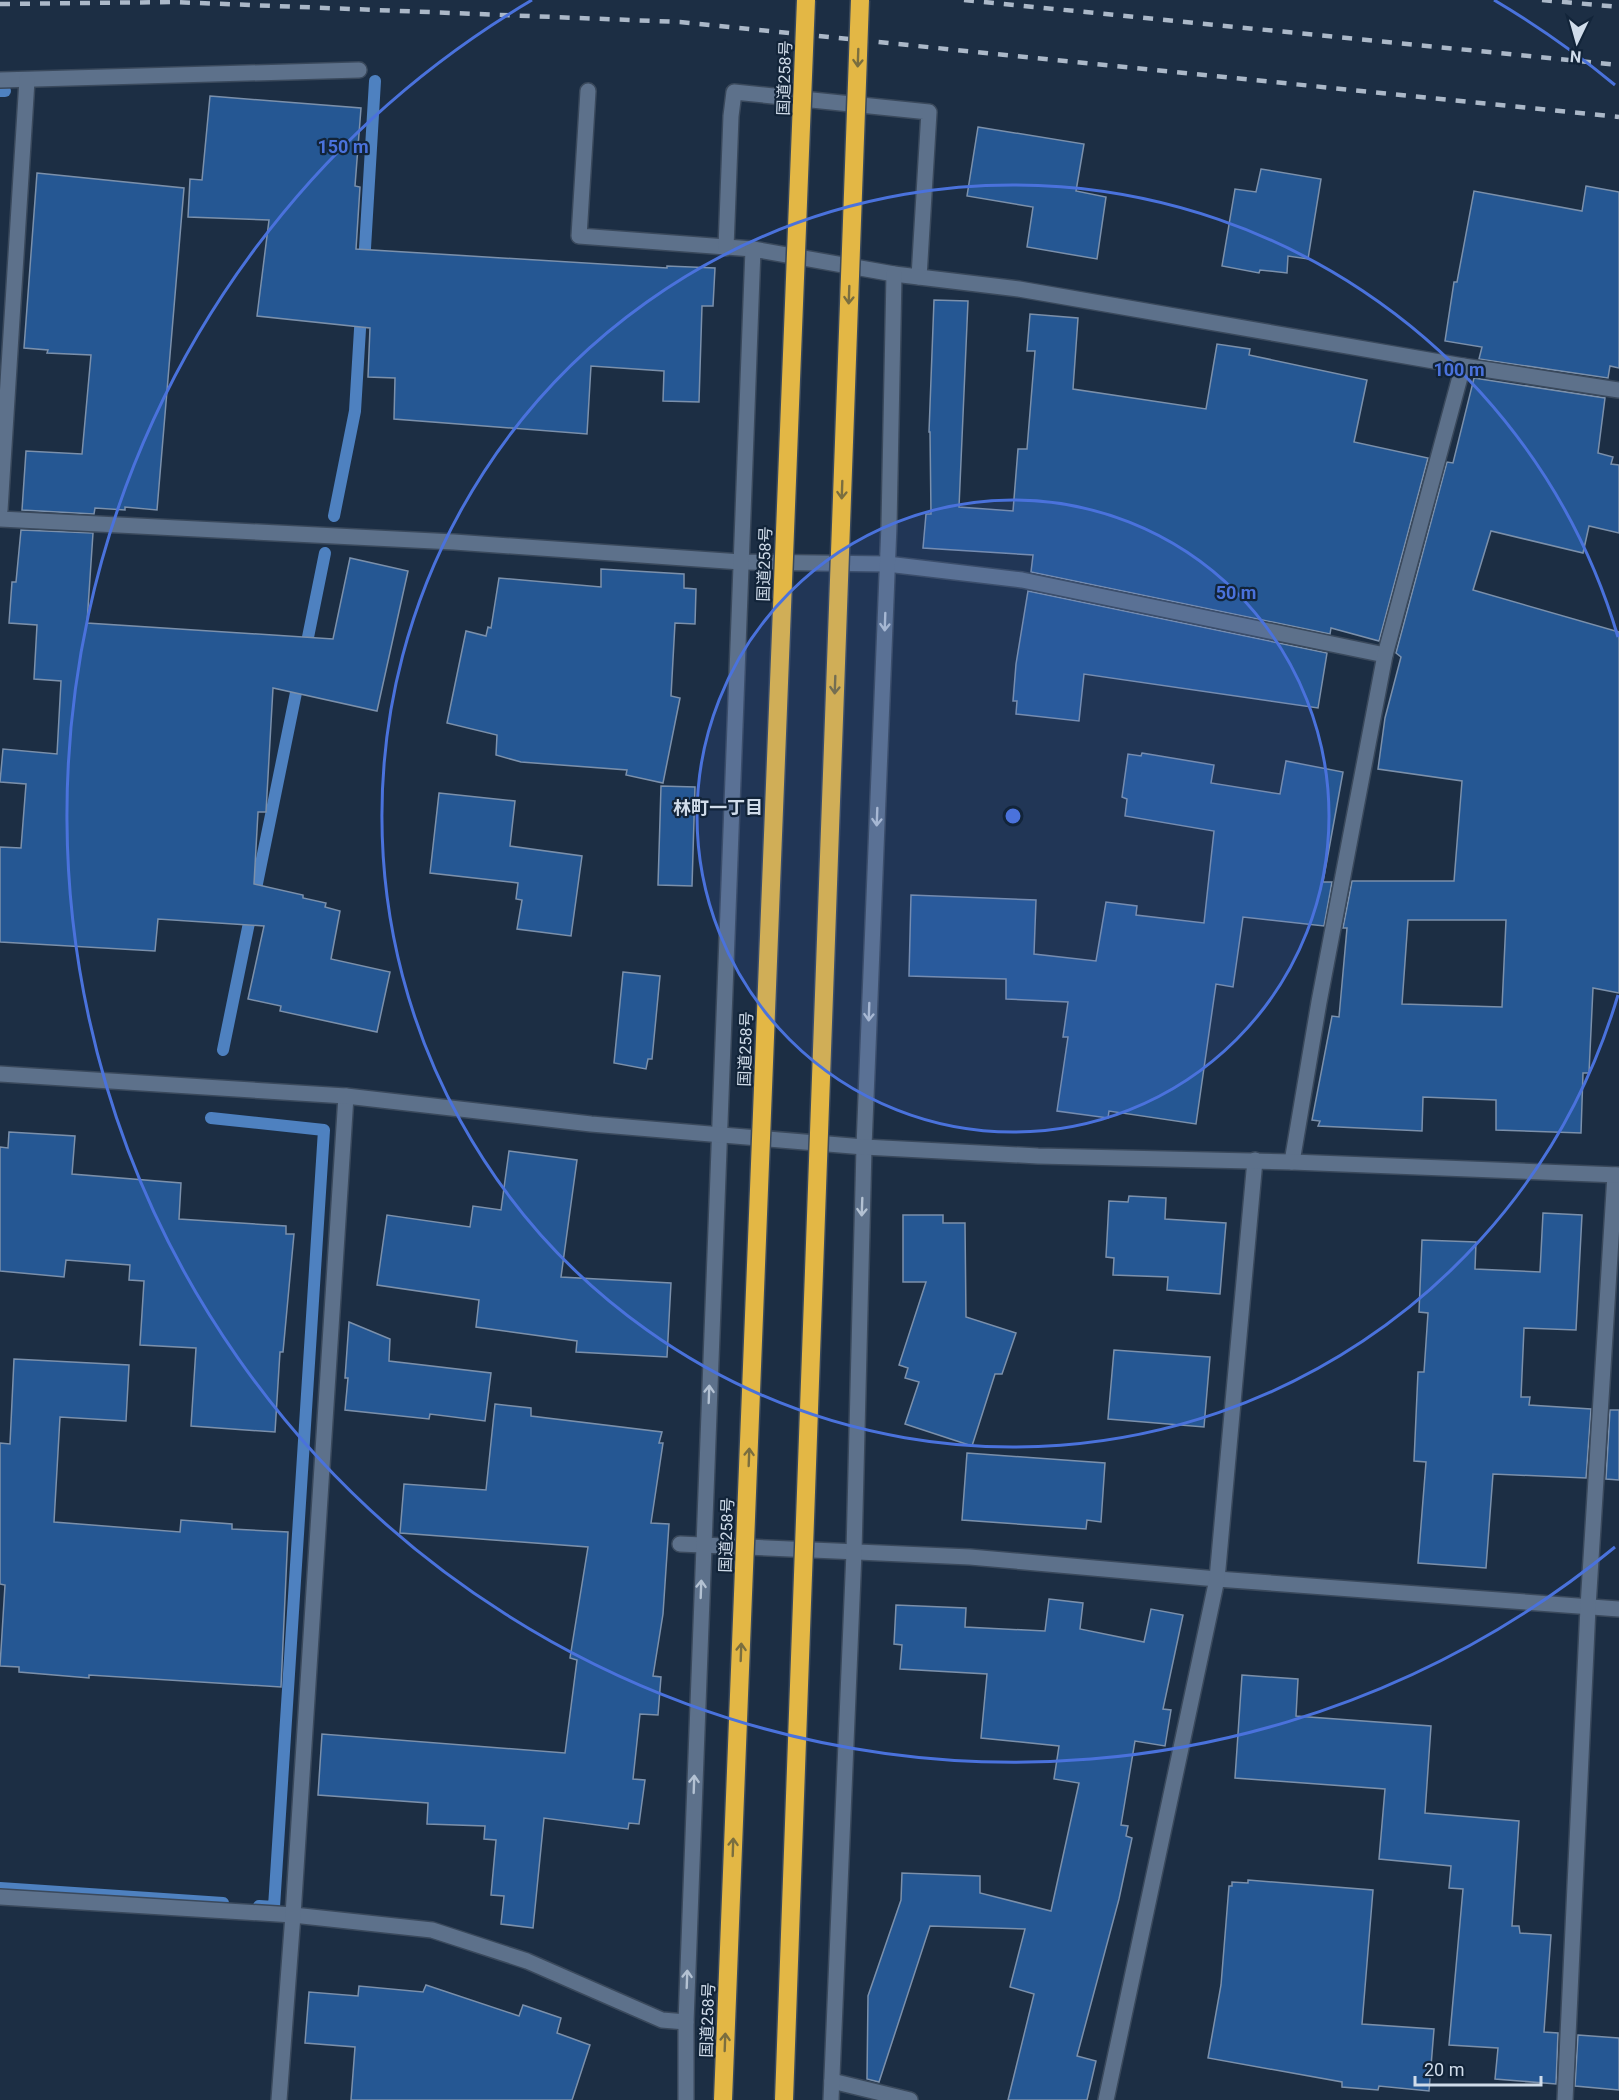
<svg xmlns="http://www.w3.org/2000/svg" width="1619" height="2100" viewBox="0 0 1619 2100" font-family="Roboto,'Noto Sans JP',sans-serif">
	<rect width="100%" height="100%" fill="#1c2e44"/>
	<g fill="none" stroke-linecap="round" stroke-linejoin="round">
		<g stroke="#4e81c0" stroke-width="12">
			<polyline points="0,91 5,91"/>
			<polyline points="364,265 375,81"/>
			<polyline points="334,516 355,411 361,313"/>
			<polyline points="305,652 325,553"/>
			<polyline points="223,1050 299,678"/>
			<polyline points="211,1118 324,1130 274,1907 259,1906"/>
			<polyline points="0,1888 223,1903"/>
		</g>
	</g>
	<g fill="#255793" stroke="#7b90ab" stroke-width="1.5" fill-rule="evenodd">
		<polygon points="210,96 361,108 355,186 360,187 356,249 667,268 667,266 715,268 713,306 702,306 699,402 663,401 664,371 591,366 587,434 394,419 395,378 368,377 370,328 257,316 269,220 188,217 190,179 202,180"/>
		<polygon points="978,127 1084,144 1076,191 1106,197 1097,259 1027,247 1033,207 967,196"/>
		<polygon points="1261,169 1321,179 1308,259 1288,256 1287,273 1260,270 1259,273 1222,266 1235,189 1256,192"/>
		<polygon points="37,173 184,188 157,510 125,507 125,510 95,508 94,514 22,510 26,451 82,454 91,355 47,353 48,350 24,348"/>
		<polygon points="1586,186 1619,192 1619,368 1610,366 1608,378 1479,359 1482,347 1445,341 1454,282 1457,282 1474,191 1582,211"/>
		<polygon points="934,300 968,301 959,507 1013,511 1018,449 1027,449 1035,351 1027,351 1030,314 1078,318 1073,389 1206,409 1217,344 1250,349 1249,355 1367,380 1354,442 1428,458 1379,641 1331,628 1330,634 1031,572 1033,555 923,548 926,514 931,514 930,432 929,432"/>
		<path d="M1474,378L1605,398L1598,453L1613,457L1611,464L1619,465V533L1589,526L1583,553L1491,531L1473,590L1619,632V993L1593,988L1589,1073H1583L1581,1133L1496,1130V1100L1423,1097L1422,1131L1318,1126L1320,1121L1312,1120L1332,1016L1339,1017L1347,928H1343L1352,881H1454L1462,781L1378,769L1385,718L1401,657L1396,653L1447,462L1453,463ZM1408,920H1506L1502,1007L1402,1004Z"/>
		<polygon points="21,530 93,533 87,623 333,639 350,558 408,571 377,711 273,688 266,812 258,812 254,884 303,895 303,898 326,903 325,907 340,911 331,959 390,972 377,1032 280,1011 281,1006 248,999 264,926 158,919 155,951 0,942 0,847 21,848 26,784 0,782 3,749 57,754 61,681 34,679 37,625 9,623 12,582 16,582"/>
		<polygon points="601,569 684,574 684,588 696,589 695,624 675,623 671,696 680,698 663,783 626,775 627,770 521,762 496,755 497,735 447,723 466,631 486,636 488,627 491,628 499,578 601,587"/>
		<polygon points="1028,591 1327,653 1318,708 1084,674 1079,721 1016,714 1017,701 1013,701 1016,664"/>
		<polygon points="1142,753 1214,765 1211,783 1280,794 1286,761 1343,772 1323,882 1332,882 1324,926 1243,917 1233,987 1216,984 1196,1124 1109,1111 1108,1118 1057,1111 1068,1037 1063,1037 1068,1002 1006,999 1006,979 909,976 911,895 1036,900 1034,954 1096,961 1106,902 1137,906 1136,915 1204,923 1214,831 1125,816 1127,799 1122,797 1128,754 1141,756"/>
		<polygon points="661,786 695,787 692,886 658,885"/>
		<polygon points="439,793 515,801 510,846 582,856 571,936 517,929 522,900 516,899 518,883 430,873"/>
		<polygon points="623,972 660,976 652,1059 648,1059 646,1069 614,1063"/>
		<polygon points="9,1132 75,1136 72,1174 181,1183 179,1219 286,1226 286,1234 294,1234 283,1352 280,1352 275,1432 191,1426 196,1348 140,1345 144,1281 129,1280 130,1265 66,1260 64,1277 0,1271 0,1147 8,1148"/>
		<polygon points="509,1151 577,1160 561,1277 671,1283 667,1357 576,1352 577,1341 476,1327 479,1300 377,1285 387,1215 470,1227 473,1206 501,1210"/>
		<polygon points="1129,1196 1166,1198 1165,1219 1226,1223 1220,1294 1167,1290 1168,1277 1113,1275 1114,1258 1106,1257 1109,1201 1128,1202"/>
		<polygon points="1543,1213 1582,1215 1576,1330 1524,1328 1521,1397 1530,1397 1529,1405 1591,1409 1586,1478 1493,1474 1486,1568 1418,1563 1426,1462 1414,1461 1418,1372 1424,1372 1428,1313 1419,1312 1422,1240 1476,1242 1475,1269 1540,1272"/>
		<polygon points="903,1215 943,1215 943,1223 965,1223 966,1317 1016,1333 1002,1374 995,1374 972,1446 905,1424 919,1382 905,1378 908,1368 899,1365 926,1282 903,1282"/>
		<polygon points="349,1322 390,1339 389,1361 491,1373 485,1421 430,1414 429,1419 345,1410 348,1378 345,1378"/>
		<polygon points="1114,1350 1210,1357 1204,1427 1108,1419"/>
		<polygon points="14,1359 129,1365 126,1421 60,1417 54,1522 180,1532 181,1520 232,1524 232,1529 288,1532 281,1687 89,1675 89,1678 19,1672 19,1667 0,1666 5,1585 0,1584 0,1443 10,1444"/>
		<polygon points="495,1404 531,1408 531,1416 662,1432 659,1443 663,1443 651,1523 669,1524 663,1614 653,1676 661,1677 658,1715 640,1714 633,1779 645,1780 639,1824 629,1823 628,1829 544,1818 533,1928 501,1924 504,1896 491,1895 496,1840 484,1839 485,1826 427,1824 428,1803 318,1795 322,1734 565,1753 577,1660 570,1658 588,1547 400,1533 404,1484 486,1490"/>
		<polygon points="1610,1410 1619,1410 1619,1480 1606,1479"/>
		<polygon points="967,1453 1105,1463 1101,1522 1087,1520 1086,1529 962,1520"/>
		<polygon points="1049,1599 1083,1603 1080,1629 1144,1642 1151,1609 1183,1615 1163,1709 1171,1710 1165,1746 1135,1741 1121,1825 1128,1826 1126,1836 1132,1838 1119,1899 1077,2056 1096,2061 1087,2100 1008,2100 1034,1994 1010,1987 1025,1929 930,1926 879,2082 867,2079 868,1996 901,1900 902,1873 980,1876 980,1893 1051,1911 1079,1783 1054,1779 1059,1746 981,1738 987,1674 900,1669 902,1645 894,1644 896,1605 966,1608 965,1627 1045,1631"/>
		<polygon points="1242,1675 1298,1679 1296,1716 1431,1726 1425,1813 1519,1821 1512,1926 1519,1926 1520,1933 1551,1935 1544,2032 1558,2033 1556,2084 1495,2079 1498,2048 1449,2045 1463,1889 1449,1888 1451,1866 1379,1859 1385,1789 1235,1778"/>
		<polygon points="1248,1880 1373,1890 1362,2024 1434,2029 1429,2091 1379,2086 1378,2090 1342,2087 1342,2082 1208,2058 1221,1985 1229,1886 1232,1886 1232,1882 1248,1883"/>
		<polygon points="426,1985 519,2016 523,2005 561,2018 557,2033 590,2045 572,2100 351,2100 355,2047 305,2043 309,1992 358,1996 359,1986 423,1992"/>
		<polygon points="1578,2035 1619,2038 1619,2090 1575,2086"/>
	</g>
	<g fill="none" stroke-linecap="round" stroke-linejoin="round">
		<defs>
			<g id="lane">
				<polyline points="0,80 359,70"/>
				<polyline points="588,91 579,236 753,249"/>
				<polyline points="726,248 731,116 734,92 929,112 919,277"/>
			</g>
			<g id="street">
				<polyline points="0,510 27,80"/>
				<polyline points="0,519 454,542 741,562 887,564 1022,580 1385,655"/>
				<polyline points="1292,1162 1319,1002 1385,655 1463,366"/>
				<polyline points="680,1544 970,1557 1217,1579 1619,1609"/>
				<polyline points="0,1897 293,1915 432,1930 527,1961 662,2020 686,2022"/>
				<polyline points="832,2081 910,2100"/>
				<polyline points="279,2100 293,1915 346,1096"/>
				<polyline points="686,2100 686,2022 753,249 894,274 1019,289 1463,366 1619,390"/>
				<polyline points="831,2100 854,1552 864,1147 889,525 894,274"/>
				<polyline points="1106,2100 1217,1579 1255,1160"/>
				<polyline points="1565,2100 1588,1607 1615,1175"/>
			</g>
			<polyline id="secondary" points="0,1074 346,1096 591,1124 864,1147 1038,1156 1292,1162 1619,1175"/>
		</defs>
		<use href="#lane" stroke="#3a495c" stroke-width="18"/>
		<use href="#street" stroke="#3a495c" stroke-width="18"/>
		<use href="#secondary" stroke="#3a495c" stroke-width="18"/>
		<use href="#lane" stroke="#5d718b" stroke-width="15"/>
		<use href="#street" stroke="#5d718b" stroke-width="15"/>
		<use href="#secondary" stroke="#5d718b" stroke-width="15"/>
		<g stroke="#abb8c8" stroke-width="4.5" stroke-dasharray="10 10" stroke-linecap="butt">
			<polyline points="964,0 1619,65"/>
			<polyline points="1542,0 1619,7"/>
			<polyline points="0,4 174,2 680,22 1619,117"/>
		</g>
		<defs>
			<g id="highway-bridge">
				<polyline points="723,2100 806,0"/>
				<polyline points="784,2100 860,0"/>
			</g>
		</defs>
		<use href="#highway-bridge" stroke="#3a495c" stroke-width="21" stroke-linecap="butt"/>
		<use href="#highway-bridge" stroke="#e3b745" stroke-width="18"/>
	</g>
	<defs><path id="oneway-shaft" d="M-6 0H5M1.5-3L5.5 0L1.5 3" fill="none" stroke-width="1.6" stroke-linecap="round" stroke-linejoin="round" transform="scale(1.5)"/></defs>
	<g stroke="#7a6e3f">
		<use href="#oneway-shaft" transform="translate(858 58) rotate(92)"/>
		<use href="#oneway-shaft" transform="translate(849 295) rotate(92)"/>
		<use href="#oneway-shaft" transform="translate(842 490) rotate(92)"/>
		<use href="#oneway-shaft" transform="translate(835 685) rotate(92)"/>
		<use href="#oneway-shaft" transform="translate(749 1457) rotate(-88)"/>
		<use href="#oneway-shaft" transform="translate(741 1652) rotate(-88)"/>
		<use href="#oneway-shaft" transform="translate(733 1847) rotate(-88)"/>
		<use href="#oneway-shaft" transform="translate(725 2042) rotate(-88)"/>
	</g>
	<g stroke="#b3c1d2">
		<use href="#oneway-shaft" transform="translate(885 622) rotate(92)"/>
		<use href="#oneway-shaft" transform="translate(877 817) rotate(92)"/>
		<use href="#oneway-shaft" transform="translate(869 1012) rotate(92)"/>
		<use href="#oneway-shaft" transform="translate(862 1207) rotate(92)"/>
		<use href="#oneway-shaft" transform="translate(709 1394) rotate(-88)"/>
		<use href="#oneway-shaft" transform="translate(701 1589) rotate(-88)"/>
		<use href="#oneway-shaft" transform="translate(694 1784) rotate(-88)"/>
		<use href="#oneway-shaft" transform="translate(687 1979) rotate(-88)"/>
	</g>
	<circle cx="1013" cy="816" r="316" fill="#4a72dc" fill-opacity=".12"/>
	<g fill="none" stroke="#4a72dc" stroke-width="3">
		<circle cx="1013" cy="816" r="316"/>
		<path d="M1618 995A631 631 0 1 1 1618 637"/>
		<path d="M1615 1547A947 947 0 1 1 532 0M1494 0A947 947 0 0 1 1615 85"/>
	</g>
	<g text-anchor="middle" stroke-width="4.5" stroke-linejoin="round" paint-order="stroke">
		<g font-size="16" fill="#d0dcea" stroke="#122439">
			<text transform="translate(784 78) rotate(-88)" y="6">国道258号</text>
			<text transform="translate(764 564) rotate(-88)" y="6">国道258号</text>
			<text transform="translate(745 1049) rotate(-88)" y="6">国道258号</text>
			<text transform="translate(726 1535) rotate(-88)" y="6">国道258号</text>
			<text transform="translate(707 2020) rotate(-88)" y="6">国道258号</text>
		</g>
		<g font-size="18" font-weight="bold" fill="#d0dcea" stroke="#122439">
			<text x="718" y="814">林町一丁目</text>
		</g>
	</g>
	<circle cx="1013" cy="816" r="9" fill="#4a72dc" stroke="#122439" stroke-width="3"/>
	<g font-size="18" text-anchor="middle" font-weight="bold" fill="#4a72dc" stroke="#122439" stroke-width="4.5" stroke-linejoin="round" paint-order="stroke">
		<text x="343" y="153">150 m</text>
		<text x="1459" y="376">100 m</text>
		<text x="1236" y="599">50 m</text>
	</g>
	<g transform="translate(1577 42) rotate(185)" stroke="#122439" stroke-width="4.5" paint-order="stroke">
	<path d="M0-4.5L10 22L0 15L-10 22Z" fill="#d0dcea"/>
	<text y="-9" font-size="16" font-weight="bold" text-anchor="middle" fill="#d0dcea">N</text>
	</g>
	<path d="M1415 2076v9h126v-9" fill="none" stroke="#d0dcea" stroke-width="3"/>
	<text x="1424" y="2076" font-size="18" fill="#d0dcea" stroke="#122439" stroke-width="4.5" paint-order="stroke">20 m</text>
</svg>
